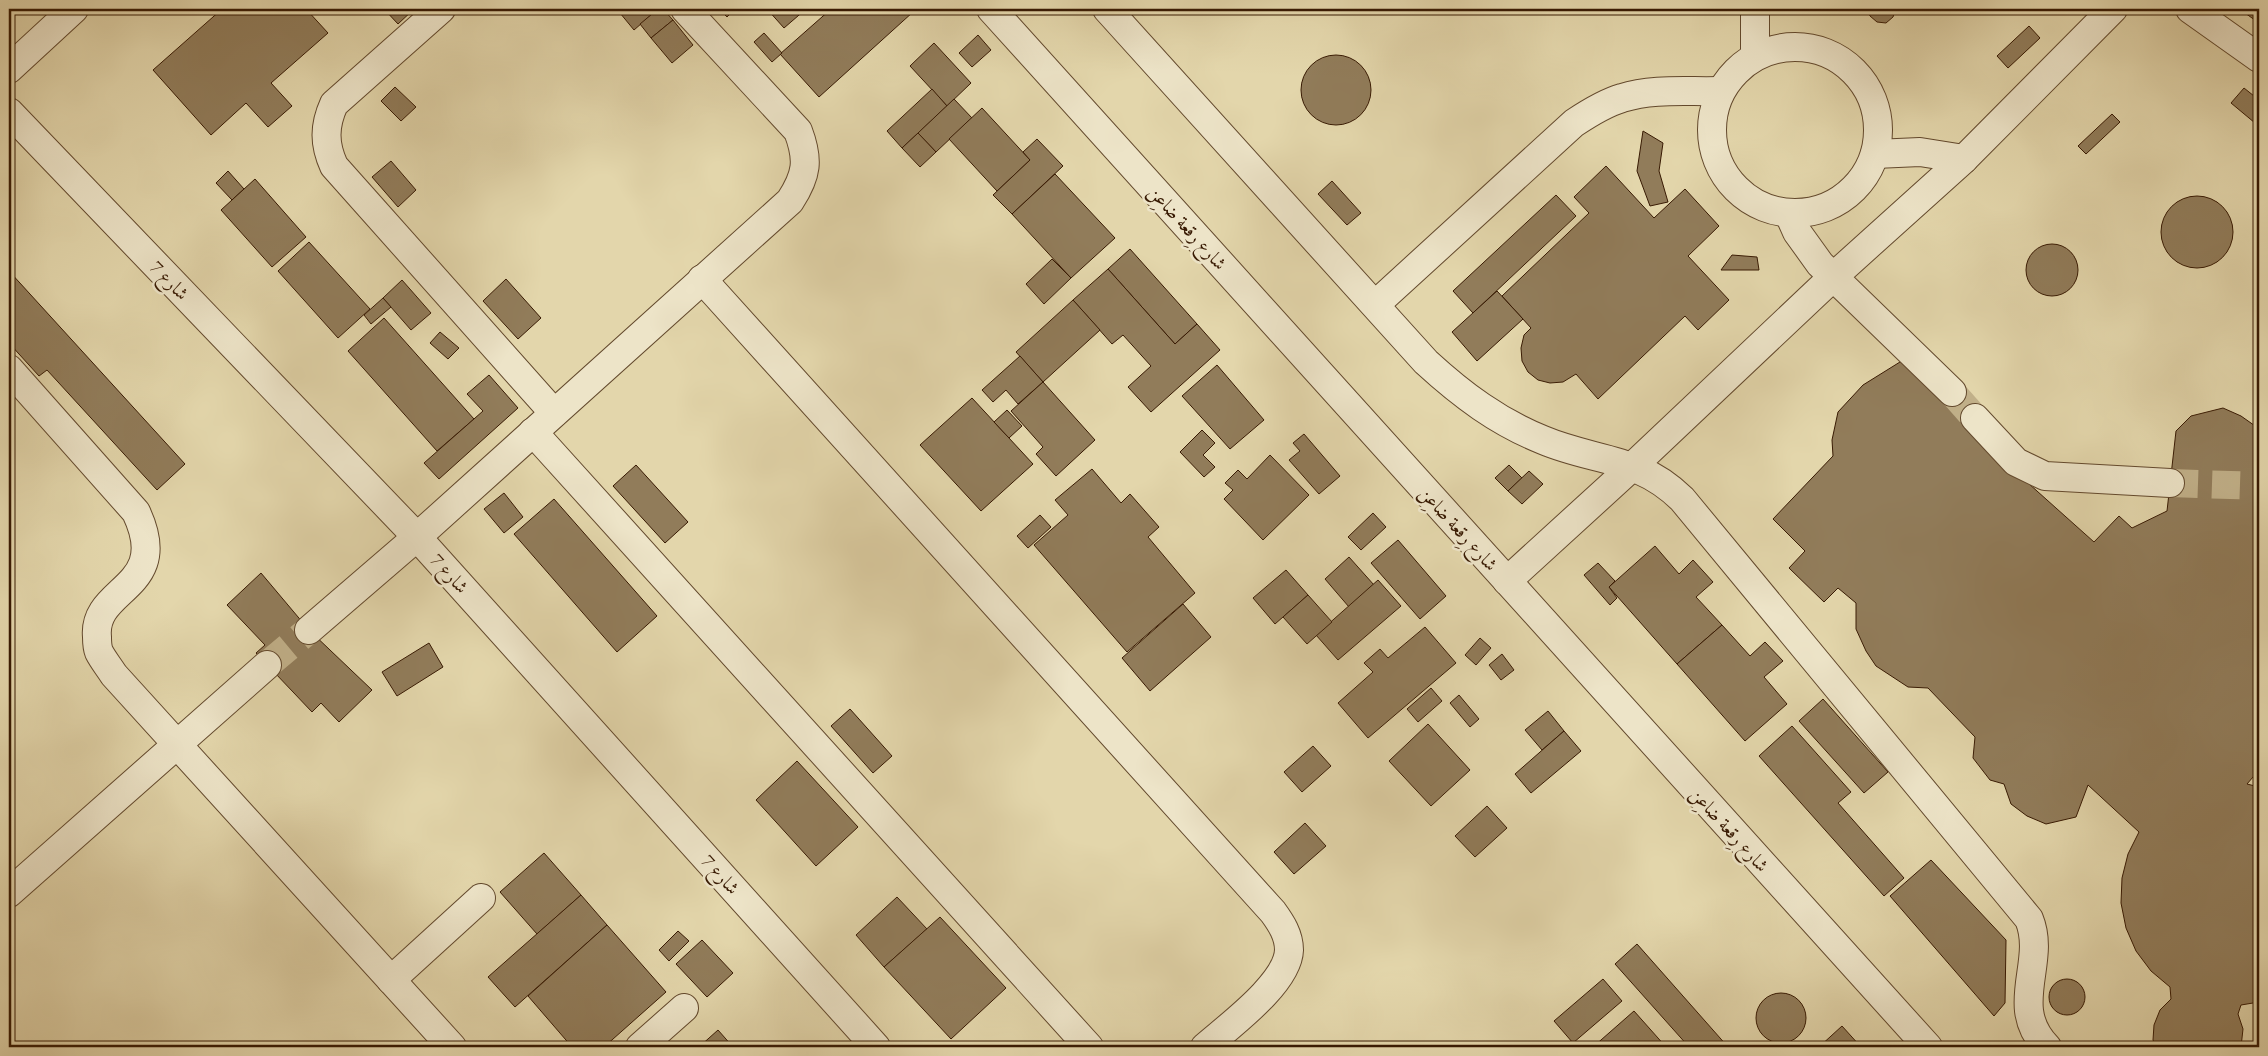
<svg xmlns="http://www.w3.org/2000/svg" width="2268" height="1056" viewBox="0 0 2268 1056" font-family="'EB Garamond',Amiri,serif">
	<rect width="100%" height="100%" fill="#e3d6ab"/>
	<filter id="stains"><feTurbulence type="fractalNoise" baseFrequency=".004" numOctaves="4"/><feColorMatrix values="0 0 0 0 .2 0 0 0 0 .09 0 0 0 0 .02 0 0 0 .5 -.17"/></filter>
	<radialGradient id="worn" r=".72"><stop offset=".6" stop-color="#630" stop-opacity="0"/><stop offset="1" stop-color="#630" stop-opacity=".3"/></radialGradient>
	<g fill="#917c5a" stroke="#381a03">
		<polygon points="222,9 306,9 328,33 271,83 292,106 268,127 246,103 211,135 153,70"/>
		<polygon points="384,9 414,9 398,24"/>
		<polygon points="626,9 658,9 634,30 620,13"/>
		<polygon points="658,9 663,9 673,20 651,38 640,24"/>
		<polygon points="719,9 735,9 727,17"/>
		<polygon points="767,9 806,9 784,28"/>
		<polygon points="831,9 911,9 913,12 819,97 780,54"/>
		<polygon points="1867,9 1896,9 1893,17 1886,23 1877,22 1870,16"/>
		<polygon points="2247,9 2259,9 2259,23 2245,13"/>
		<polygon points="673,20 693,45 672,63 651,38"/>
		<polygon points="2029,26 2040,38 2008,68 1997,56"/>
		<polygon points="764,33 782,53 772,62 754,42"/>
		<polygon points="978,35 991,50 972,67 959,53"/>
		<polygon points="934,43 971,83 947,106 910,66"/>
		<circle cx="1336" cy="90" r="35"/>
		<polygon points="395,87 416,107 401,121 381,101"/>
		<polygon points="2244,88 2259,100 2259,117 2255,123 2231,103"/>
		<polygon points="932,89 947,106 902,148 887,131"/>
		<polygon points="954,99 972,118 936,152 918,133"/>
		<polygon points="982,108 1030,160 997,191 949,139"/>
		<polygon points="2112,114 2120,122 2086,154 2078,146"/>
		<polygon points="1643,131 1663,143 1659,171 1668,202 1650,206 1637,171"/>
		<polygon points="918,133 936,152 920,167 902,148"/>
		<polygon points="1037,139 1063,166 1012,214 993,195 1030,160 1023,152"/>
		<polygon points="391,161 416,190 398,207 372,177"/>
		<polygon points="1606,166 1654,218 1685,189 1719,226 1688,256 1729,300 1698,330 1685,316 1598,399 1576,374 1563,382 1550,383 1538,380 1528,372 1522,361 1521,348 1524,335 1531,328 1502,296 1589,213 1574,197"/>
		<polygon points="228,171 244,189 232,200 216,183"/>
		<polygon points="1055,174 1115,238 1071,278 1012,214"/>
		<polygon points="255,179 306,237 272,267 221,210"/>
		<polygon points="1332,181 1361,213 1347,225 1318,194"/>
		<polygon points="1556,195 1576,216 1473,313 1453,291"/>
		<circle cx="2197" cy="232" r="36"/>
		<polygon points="309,242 370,309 338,338 278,271"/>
		<circle cx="2052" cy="270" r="26"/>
		<polygon points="1130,249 1197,324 1175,344 1108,269"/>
		<polygon points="1732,255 1757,257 1759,270 1721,270"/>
		<polygon points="1052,259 1071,278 1044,304 1026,284"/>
		<polygon points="1108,269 1175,344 1197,324 1220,350 1151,412 1128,387 1151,366 1123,335 1112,344 1073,300"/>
		<polygon points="9,271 185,464 157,490 47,370 39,376 9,343"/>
		<polygon points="506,279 541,318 518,339 483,301"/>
		<polygon points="402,280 431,313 411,330 383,298"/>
		<polygon points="1497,291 1523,319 1477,361 1452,332"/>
		<polygon points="383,298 391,307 371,324 364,315"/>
		<polygon points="1073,300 1100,330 1043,382 1016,352"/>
		<polygon points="384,318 474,419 437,451 348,351"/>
		<polygon points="440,332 459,348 448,359 430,343"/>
		<polygon points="1020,356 1043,382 1018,404 1006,390 993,402 982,390"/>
		<polygon points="1908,357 1963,390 1976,403 1975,418 1990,449 2094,542 2119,516 2132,528 2167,511 2176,431 2191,416 2223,408 2241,416 2258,428 2259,770 2247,784 2259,787 2259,1002 2241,1005 2238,1014 2243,1029 2241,1047 2156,1047 2153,1040 2154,1025 2160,1010 2171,999 2170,987 2151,971 2136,951 2126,928 2121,903 2122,878 2128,854 2139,832 2088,785 2076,817 2046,824 2027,816 2011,804 2004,784 1990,780 1973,758 1975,737 1928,688 1908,687 1876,666 1866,651 1856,629 1856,603 1838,588 1824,602 1789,568 1805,551 1773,519 1833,456 1832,440 1838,412 1863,385"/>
		<polygon points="1217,365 1264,420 1230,449 1182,396"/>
		<polygon points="489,375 518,408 439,479 424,463 483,411 467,394"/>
		<polygon points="1043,382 1095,440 1056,476 1036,454 1043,447 1011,411"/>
		<polygon points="972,398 1033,464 981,511 920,445"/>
		<polygon points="1007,410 1022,426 1009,438 994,422"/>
		<polygon points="1202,430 1215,443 1203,455 1215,467 1204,477 1180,452"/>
		<polygon points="1304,434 1340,476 1319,494 1289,460 1300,451 1293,443"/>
		<polygon points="1270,455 1309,495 1263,540 1224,499 1233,490 1225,483 1238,470 1247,479"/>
		<polygon points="636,465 688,522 665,543 613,486"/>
		<polygon points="1509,465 1522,478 1508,491 1495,478"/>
		<polygon points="1092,469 1121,503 1130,494 1159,527 1148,537 1195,593 1127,652 1034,545 1068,515 1055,500"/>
		<polygon points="1529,471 1543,484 1522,504 1508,491"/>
		<polygon points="504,493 523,517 504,533 484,509"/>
		<polygon points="554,499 657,616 617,652 514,534"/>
		<polygon points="1373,513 1386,527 1361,550 1348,537"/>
		<polygon points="1040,515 1051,527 1028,548 1017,536"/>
		<polygon points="1398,540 1446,596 1420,619 1371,563"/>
		<polygon points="1655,546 1679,574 1693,560 1713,582 1696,597 1722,625 1677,664 1609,587"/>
		<polygon points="1349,557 1374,585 1349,607 1325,579"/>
		<polygon points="1598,563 1615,581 1609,587 1617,598 1610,605 1584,575"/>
		<polygon points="1286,570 1308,595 1275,624 1253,598"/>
		<polygon points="261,573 309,630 372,690 339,722 321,703 312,712 256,653 265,645 227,605"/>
		<polygon points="1378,580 1401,606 1338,660 1316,635"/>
		<polygon points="1308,595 1332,622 1307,644 1283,617"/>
		<polygon points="1183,604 1211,637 1150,691 1122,658"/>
		<polygon points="1722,625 1750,656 1765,642 1783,661 1764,677 1787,704 1745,741 1677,664"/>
		<polygon points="1425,627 1456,663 1368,738 1338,703 1373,672 1364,663 1380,649 1388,658"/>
		<polygon points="1480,638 1491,648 1476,665 1465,655"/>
		<polygon points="429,643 443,667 397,696 382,672"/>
		<polygon points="1502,654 1514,670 1501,680 1489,665"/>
		<polygon points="1431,688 1442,701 1418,722 1407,709"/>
		<polygon points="1459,695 1479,719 1470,727 1450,703"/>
		<polygon points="1823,699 1888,772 1864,793 1799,721"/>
		<polygon points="850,709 892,756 873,773 831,726"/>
		<polygon points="1548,711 1564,731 1542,750 1525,730"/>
		<polygon points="1428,724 1470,770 1431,806 1389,761"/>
		<polygon points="1792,726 1851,792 1838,803 1904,878 1884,896 1759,756"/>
		<polygon points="1564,731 1581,751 1531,793 1515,774"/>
		<polygon points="1313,746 1331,766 1302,792 1284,772"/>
		<polygon points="797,761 858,827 816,866 756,800"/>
		<polygon points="1487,806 1507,828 1475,857 1455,836"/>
		<polygon points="1305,823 1326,846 1294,874 1274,852"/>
		<polygon points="544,853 581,895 537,934 500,892"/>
		<polygon points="1931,860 2006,940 2005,1003 1994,1016 1890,896"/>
		<polygon points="581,895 607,925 515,1007 488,977"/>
		<polygon points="897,897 927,929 884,967 856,935"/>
		<polygon points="940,917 1006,988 951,1039 884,967"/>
		<polygon points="607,925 666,992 604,1047 572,1047 528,996"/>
		<polygon points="678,931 689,941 669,961 659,950"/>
		<polygon points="702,940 733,973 707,997 676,964"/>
		<polygon points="1637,944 1728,1047 1689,1047 1615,964"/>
		<circle cx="2067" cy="997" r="18"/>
		<polygon points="1603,979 1622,1001 1573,1043 1554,1021"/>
		<circle cx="1781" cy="1018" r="25"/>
		<polygon points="1634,1011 1666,1047 1593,1047"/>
		<polygon points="1842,1026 1861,1047 1819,1047"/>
		<polygon points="718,1030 733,1047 699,1047"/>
	</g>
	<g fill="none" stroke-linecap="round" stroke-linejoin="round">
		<g stroke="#c1b089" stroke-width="28" stroke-dasharray="28 14" stroke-linecap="butt">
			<polyline points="1952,392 1975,418"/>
			<polyline points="2170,483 2259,486"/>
			<polyline points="267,665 309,630"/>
		</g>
		<defs>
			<g id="minor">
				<path d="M441,9L334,104C324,126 324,144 334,166L554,413"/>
				<polyline points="991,9 1928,1047"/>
				<path d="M1107,9L1426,362C1462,395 1498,422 1543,440C1595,462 1638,456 1682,499L2029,919C2047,963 2007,1006 2047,1047"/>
				<polyline points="1755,9 1755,55"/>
				<polyline points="2190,9 2259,58"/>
				<circle cx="1795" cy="130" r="83"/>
				<polyline points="9,69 74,9"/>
				<polyline points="9,112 417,537 876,1047"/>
				<polyline points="1875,154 1920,152 1964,159"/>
				<polyline points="1789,214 1797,232 1820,264 1952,392"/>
				<path d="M702,279L1273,912C1281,923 1289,935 1289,950C1288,983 1229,1026 1205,1047"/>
				<path d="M1376,304L1574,123C1589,113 1605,103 1622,98C1653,88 1688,92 1720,91"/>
				<path d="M9,369L136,512C173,590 92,586 97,637C97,642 97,647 99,652C103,660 109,667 114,675L452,1047"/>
				<polyline points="1975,418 2016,462 2045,476 2170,483"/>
				<polyline points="533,432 1089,1047"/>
				<polyline points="1507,581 1633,466 1833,277 1964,159 2113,9"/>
				<path d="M309,630L417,537L790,201C807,175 809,160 798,131L685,9"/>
				<polyline points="9,893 267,665"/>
				<polyline points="391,980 481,898"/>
				<polyline points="640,1047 684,1008"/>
			</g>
		</defs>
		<use href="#minor" stroke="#63492d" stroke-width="30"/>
		<use href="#minor" stroke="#ede4c8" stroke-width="28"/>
	</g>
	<g text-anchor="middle" stroke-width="5" stroke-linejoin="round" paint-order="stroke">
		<g font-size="19" fill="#381a03" stroke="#ede4c8">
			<text transform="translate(1188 227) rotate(48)" y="7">شارع رِقعة ضاعِن</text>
			<text transform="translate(170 280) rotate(46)" y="7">شارع 7</text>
			<text transform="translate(1459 528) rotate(48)" y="7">شارع رِقعة ضاعِن</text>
			<text transform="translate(450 573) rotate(48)" y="7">شارع 7</text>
			<text transform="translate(1730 829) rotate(48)" y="7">شارع رِقعة ضاعِن</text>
			<text transform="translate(721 874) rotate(48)" y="7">شارع 7</text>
		</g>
	</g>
	<rect width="2268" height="1056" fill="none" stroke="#e3d6ab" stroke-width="30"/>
	<rect x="10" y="10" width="2248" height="1036" fill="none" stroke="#381a03" stroke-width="2.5"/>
	<rect x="15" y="15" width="2238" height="1026" fill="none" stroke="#381a03"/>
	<rect width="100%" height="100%" filter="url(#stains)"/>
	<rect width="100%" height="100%" fill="url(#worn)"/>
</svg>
